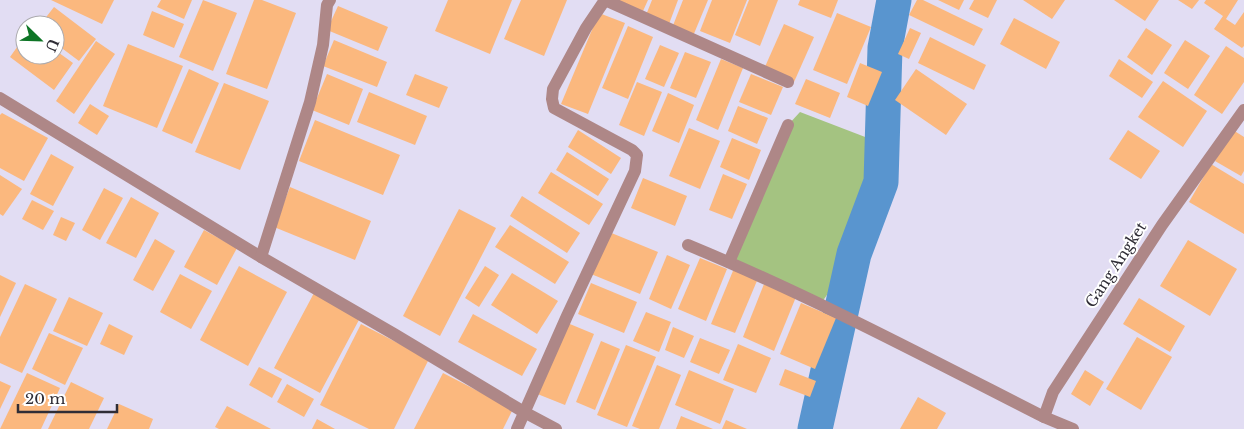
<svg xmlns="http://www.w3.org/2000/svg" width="1244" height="429" viewBox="0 0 1244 429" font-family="'Libre Baskerville',serif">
	<rect width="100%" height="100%" fill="#e2ddf3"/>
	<polygon fill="#a4c381" points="800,112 873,140 871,162 856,226 840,276 820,305 729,262 788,125"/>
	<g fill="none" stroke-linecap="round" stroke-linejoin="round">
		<polyline stroke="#5995cf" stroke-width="35" points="815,429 854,254 881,182 885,48 894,0"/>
	</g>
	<g fill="#fbb87e">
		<polygon points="51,0 114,0 102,24"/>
		<polygon points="161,0 192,0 184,19 157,7"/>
		<polygon points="203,0 237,13 213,71 179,57"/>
		<polygon points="254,0 262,0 296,13 267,89 226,74"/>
		<polygon points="448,0 512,0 490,54 435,31"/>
		<polygon points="521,0 567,0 544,56 504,39"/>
		<polygon points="614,0 648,0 643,11"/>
		<polygon points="652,0 678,0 669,24 646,15"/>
		<polygon points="683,0 708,0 693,36 672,28"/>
		<polygon points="712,0 747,0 730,43 700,31"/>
		<polygon points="749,0 778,0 760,46 735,35"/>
		<polygon points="800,0 838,0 831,18 798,5"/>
		<polygon points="917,0 923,0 983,29 974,46 909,15"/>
		<polygon points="938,0 964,0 959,10"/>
		<polygon points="974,0 997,0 988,18 969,9"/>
		<polygon points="1023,0 1065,0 1052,19"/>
		<polygon points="1114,0 1159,0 1145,21"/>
		<polygon points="1178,0 1199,0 1192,9"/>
		<polygon points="1206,0 1238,0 1226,19 1235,25 1244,12 1244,46 1242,48 1214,29 1223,16 1204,3"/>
		<polygon points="338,6 388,27 378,51 327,30"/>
		<polygon points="54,7 96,39 79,61 55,43 55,25 40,25"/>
		<polygon points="152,11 184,24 174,48 143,35"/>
		<polygon points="599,13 625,23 588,114 561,104"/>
		<polygon points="837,13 871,27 847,84 813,70"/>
		<polygon points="1014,18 1060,42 1046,69 1000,44"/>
		<polygon points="784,24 814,37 794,82 764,69"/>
		<polygon points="628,26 653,37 628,99 602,88"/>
		<polygon points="910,28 921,33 909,59 898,54"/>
		<polygon points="1146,28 1172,45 1152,75 1127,57"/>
		<polygon points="25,36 25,55 55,55 55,50 73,63 54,90 10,57"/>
		<polygon points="930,37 986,65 974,90 918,63"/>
		<polygon points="334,40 387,62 377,87 323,66"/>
		<polygon points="1185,40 1210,56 1188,89 1164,73"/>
		<polygon points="96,41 115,54 74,114 56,101"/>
		<polygon points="128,44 183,66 157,128 103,106"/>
		<polygon points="660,45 679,53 664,87 645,79"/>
		<polygon points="1226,46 1244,58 1244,82 1222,114 1194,95"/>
		<polygon points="685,52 711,62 696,98 670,88"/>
		<polygon points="721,59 743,68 718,130 696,120"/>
		<polygon points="1119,59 1153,82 1142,98 1109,76"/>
		<polygon points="860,63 882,72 868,106 847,97"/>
		<polygon points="189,69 219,83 192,144 162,131"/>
		<polygon points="916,69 967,104 946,135 895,100"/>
		<polygon points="327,74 363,89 349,125 312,110"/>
		<polygon points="415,74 448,87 439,108 406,95"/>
		<polygon points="751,74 783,87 771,115 739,102"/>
		<polygon points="806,79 840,93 830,118 795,104"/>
		<polygon points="1163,81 1207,111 1183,147 1138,117"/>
		<polygon points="637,82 662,92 644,136 619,125"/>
		<polygon points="224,83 269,101 240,170 195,152"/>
		<polygon points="369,92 427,116 415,145 357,122"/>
		<polygon points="668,93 694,105 679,143 652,131"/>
		<polygon points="90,104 109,116 97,135 78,123"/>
		<polygon points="738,106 768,118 757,144 728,131"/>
		<polygon points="2,113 48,138 24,181 0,168 0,115"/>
		<polygon points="315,120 400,155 383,195 299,161"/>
		<polygon points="689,128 720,141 700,189 669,176"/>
		<polygon points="578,130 621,158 611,174 568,147"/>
		<polygon points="1128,130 1160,151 1141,179 1109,159"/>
		<polygon points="1233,130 1244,137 1244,171 1241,176 1215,161"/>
		<polygon points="732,138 761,150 749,180 720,167"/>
		<polygon points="567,152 609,179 598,196 556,170"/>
		<polygon points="51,154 74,167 53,206 30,194"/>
		<polygon points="1211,164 1244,184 1244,234 1189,202"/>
		<polygon points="551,172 603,204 589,225 538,193"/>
		<polygon points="723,174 747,184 732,219 709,210"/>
		<polygon points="0,175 22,189 3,216 0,214"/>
		<polygon points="643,178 687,196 675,226 631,208"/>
		<polygon points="290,187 371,221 355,260 274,227"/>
		<polygon points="104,188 123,198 100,240 82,230"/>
		<polygon points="522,196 580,233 567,253 510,216"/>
		<polygon points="131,197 159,213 136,258 106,243"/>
		<polygon points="32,200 54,211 43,230 22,219"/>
		<polygon points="459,209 496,228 440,336 403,316"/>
		<polygon points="61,217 75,223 66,241 53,235"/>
		<polygon points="510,225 569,262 555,284 495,247"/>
		<polygon points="204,230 237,248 217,285 184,267"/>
		<polygon points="609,232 658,252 640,294 591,274"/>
		<polygon points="155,239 175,251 153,291 133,280"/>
		<polygon points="1188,240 1237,269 1210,316 1160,286"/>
		<polygon points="667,255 690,265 671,309 649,299"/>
		<polygon points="700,258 727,269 706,321 678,309"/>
		<polygon points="239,266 287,292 248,366 200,340"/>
		<polygon points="485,266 499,275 479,307 465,298"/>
		<polygon points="735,266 759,276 735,333 711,324"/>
		<polygon points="512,273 558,301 537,334 491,305"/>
		<polygon points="180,274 212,291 191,329 160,312"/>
		<polygon points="0,275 16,283 0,317"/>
		<polygon points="591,283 637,302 624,333 578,314"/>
		<polygon points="25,284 57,299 22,373 0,363 0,337"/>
		<polygon points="764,284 796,297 774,351 743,337"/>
		<polygon points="314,293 360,318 320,393 274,368"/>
		<polygon points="69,297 103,313 87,346 53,331"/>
		<polygon points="1139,298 1185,326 1170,352 1123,324"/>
		<polygon points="801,303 836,318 815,369 780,354"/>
		<polygon points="646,312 671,322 659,352 633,341"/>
		<polygon points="473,314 537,349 522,376 458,342"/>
		<polygon points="565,322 594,334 565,405 535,393"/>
		<polygon points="109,324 133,336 124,355 100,344"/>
		<polygon points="361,324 429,359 394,429 369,429 320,405"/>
		<polygon points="673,327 694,336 684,358 665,350"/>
		<polygon points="49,333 83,348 65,385 32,369"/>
		<polygon points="1137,337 1172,357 1141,410 1106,389"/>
		<polygon points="700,338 730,350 719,374 690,362"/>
		<polygon points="601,341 620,349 595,410 576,402"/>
		<polygon points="738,344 771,358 756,393 723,380"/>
		<polygon points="626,345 656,357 627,427 597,415"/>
		<polygon points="657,365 681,375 659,429 640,429 632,426"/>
		<polygon points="259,367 282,379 272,398 249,385"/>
		<polygon points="785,369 816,381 810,397 779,385"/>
		<polygon points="689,370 734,389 720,424 675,405"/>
		<polygon points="1085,370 1104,382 1090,406 1071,394"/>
		<polygon points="27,373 60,388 41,429 0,429"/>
		<polygon points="443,373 513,409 503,429 414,429"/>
		<polygon points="0,381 11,386 0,409"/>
		<polygon points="71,382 104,398 89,429 48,429"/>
		<polygon points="287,384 314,399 304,417 277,402"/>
		<polygon points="918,397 946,413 937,429 900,429"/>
		<polygon points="119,404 153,419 149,429 107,429"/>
		<polygon points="227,406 271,429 219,429 215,427"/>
		<polygon points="681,416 713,429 676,429"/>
		<polygon points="317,419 335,429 312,429"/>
		<polygon points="726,420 747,429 722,429"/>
	</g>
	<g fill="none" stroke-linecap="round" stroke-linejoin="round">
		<g stroke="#ae8787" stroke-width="12">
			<polyline points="605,0 788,82"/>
			<polyline points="0,98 261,257 394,334 524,412 556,429"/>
			<path d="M688,245C809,295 926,357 1044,417"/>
			<polyline points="261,257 310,102 323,45 327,5 330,0"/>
			<polyline points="729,262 788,125"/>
			<polyline points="517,429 567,316 635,171 637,155 632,150 554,108 552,99 553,89 586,28 605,0"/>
			<polyline points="1073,429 1044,417 1053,392 1162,225 1244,110"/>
		</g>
	</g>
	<g text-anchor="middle" stroke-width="4" stroke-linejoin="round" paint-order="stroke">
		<g font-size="15" fill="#2f2d36" stroke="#fff">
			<text transform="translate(1116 265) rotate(-57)" y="5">Gang Angket</text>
		</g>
	</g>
	<g transform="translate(40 40) rotate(113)"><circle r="24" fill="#ffffff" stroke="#acabaf"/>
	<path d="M0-4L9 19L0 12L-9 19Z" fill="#0e7526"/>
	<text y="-8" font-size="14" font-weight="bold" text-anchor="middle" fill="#2f2d36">U</text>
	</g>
	<path d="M18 404v8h99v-8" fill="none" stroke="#2f2d36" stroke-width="2.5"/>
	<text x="25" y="404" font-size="15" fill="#2f2d36" stroke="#ffffff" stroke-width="4" paint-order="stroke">20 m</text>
</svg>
